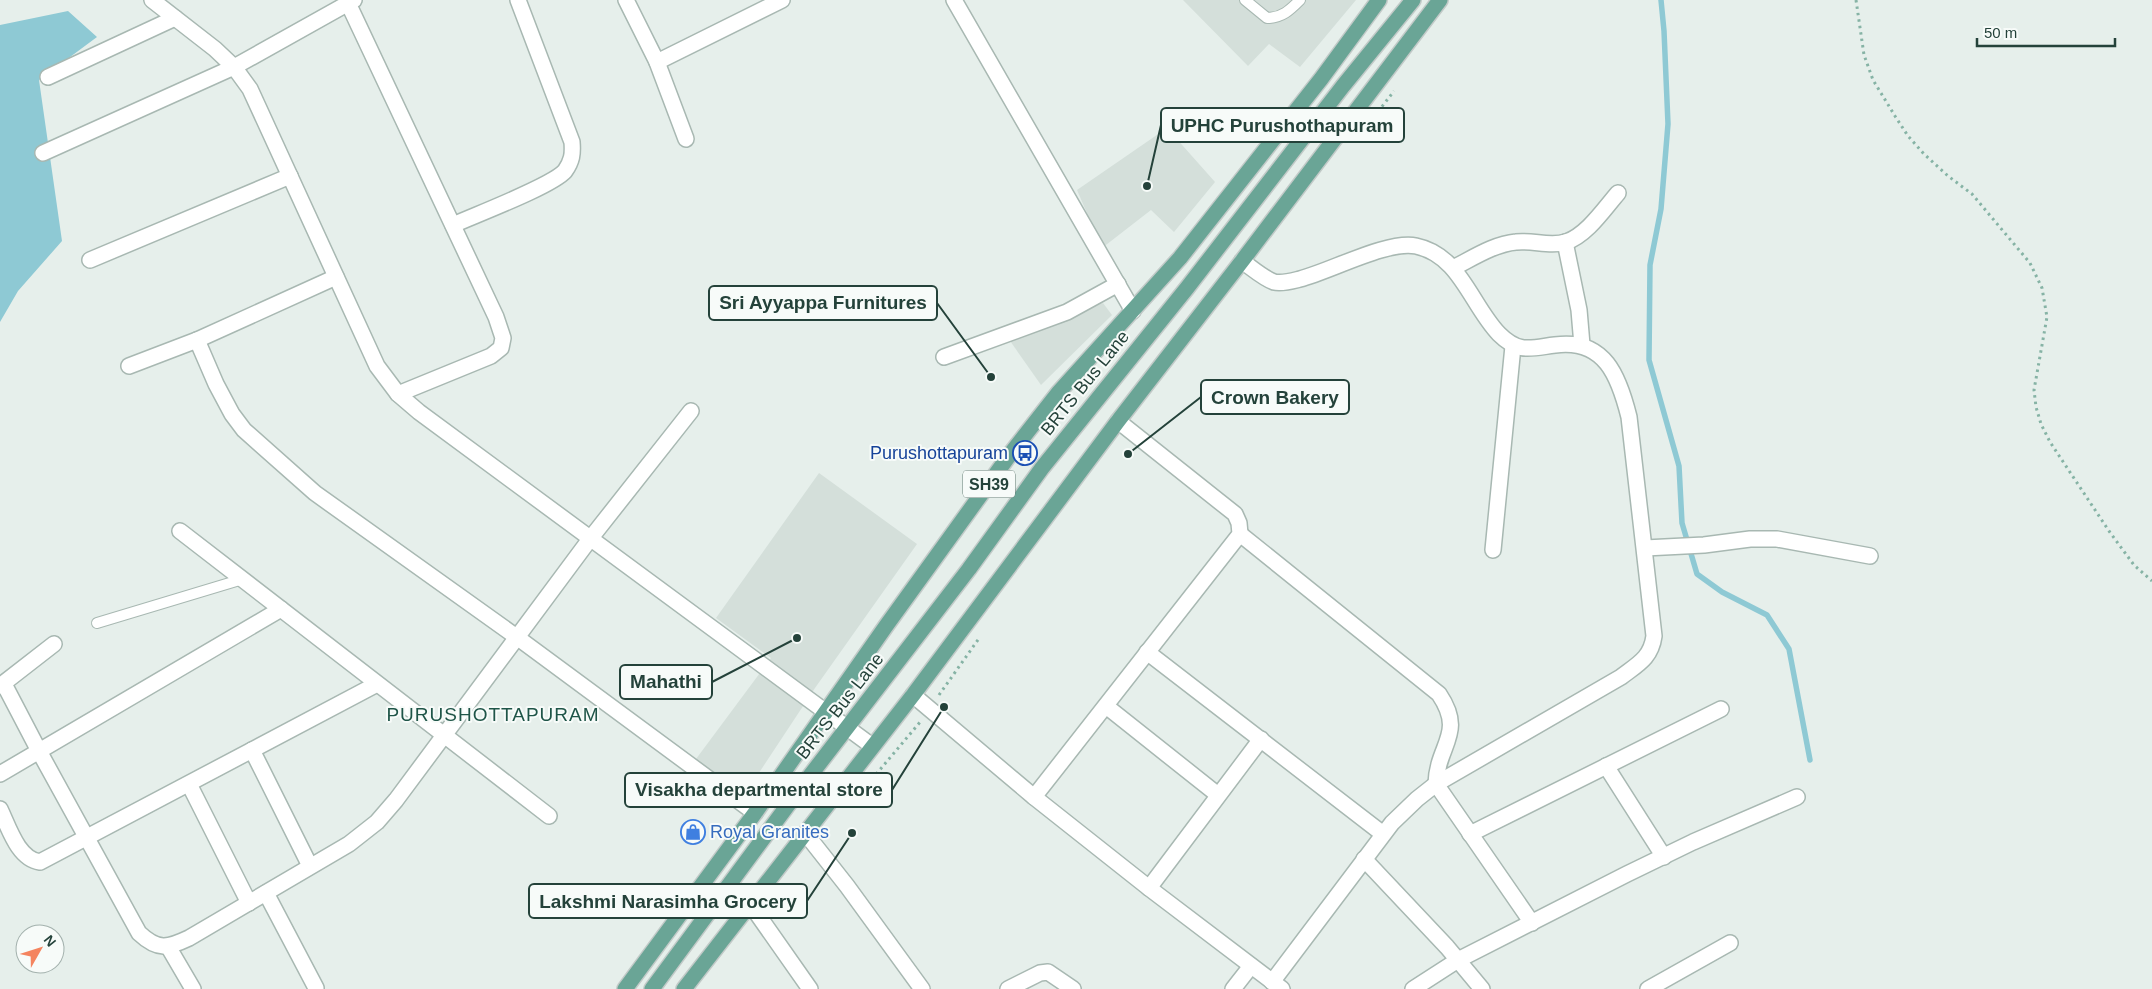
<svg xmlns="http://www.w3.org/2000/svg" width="2152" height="989" viewBox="0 0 2152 989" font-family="Arial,sans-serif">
	<rect width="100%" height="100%" fill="#e6efeb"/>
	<g fill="#d4dfda">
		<polygon points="1183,0 1356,0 1300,67 1269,44 1248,66"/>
		<polygon points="1167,128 1215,182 1174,232 1151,210 1102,248 1077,190"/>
		<polygon points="1103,303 1112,315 1041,385 1008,338"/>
		<polygon points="819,473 917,544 815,688 743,797 696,759 771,658 716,618"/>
	</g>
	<polygon fill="#8ec9d4" points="68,11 97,37 39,80 62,241 18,291 0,322 0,25"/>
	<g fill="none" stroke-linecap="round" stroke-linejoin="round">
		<polyline stroke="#8ec9d4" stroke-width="5.5" points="1661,0 1664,31 1668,124 1661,209 1650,265 1649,360 1679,466 1682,523 1697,574 1722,592 1767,615 1789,649 1810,760"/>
		<defs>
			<g id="lane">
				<path d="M1245,0L1267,18C1282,18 1290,10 1300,0"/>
				<polyline points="97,623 243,579"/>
			</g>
			<g id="street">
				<polyline points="152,0 215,49 234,67 250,89 377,366 398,394 419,412 872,746"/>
				<polyline points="626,0 657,62 782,0"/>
				<polyline points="954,0 1133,311"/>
				<polyline points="348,3 496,317 503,338 501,348 491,356 398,394"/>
				<polyline points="657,62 686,139"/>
				<polyline points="48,77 175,18"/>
				<polyline points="43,153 234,67 354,0"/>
				<path d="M453,225C475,215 552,186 565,171C572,161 573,154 572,142L518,0"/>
				<polyline points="1565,242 1579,310 1582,345"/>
				<polyline points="90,260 290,176"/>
				<path d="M1242,261C1252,268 1263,278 1274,282C1282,284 1292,281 1300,279C1331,271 1388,240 1416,246C1460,255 1471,305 1499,334C1519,354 1531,348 1555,345C1605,338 1619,377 1629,417L1654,636C1651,658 1638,664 1621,677L1436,784L1417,799L1392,823L1272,982"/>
				<path d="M1453,268C1473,258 1494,244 1516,242C1533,240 1550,247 1566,242C1587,235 1604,209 1618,193"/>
				<polyline points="197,340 216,384 232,414 244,430 315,493 518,638 755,813"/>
				<polyline points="944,357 1067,312 1118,284"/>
				<polyline points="129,366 197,340 336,277"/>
				<polyline points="180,531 549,816"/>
				<path d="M1240,534L1439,694C1466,734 1437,744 1436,784L1532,923"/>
				<polyline points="1645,548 1704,545 1750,539 1777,539 1870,556"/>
				<polyline points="1493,550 1513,346"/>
				<polyline points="1147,652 1383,834"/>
				<path d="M4,684L39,751L139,933C158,951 168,948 189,938L349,844L377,822L396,800L590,539L691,411"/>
				<polyline points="0,686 54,644"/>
				<polyline points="913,695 1034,797 1149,888 1282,989"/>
				<polyline points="1106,706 1218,795"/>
				<polyline points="252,750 310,866"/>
				<polyline points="1606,766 1664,857"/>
				<polyline points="0,774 281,609"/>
				<polyline points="189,784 249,903"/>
				<polyline points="1034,797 1240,534 1239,523 1235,514 1118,421"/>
				<path d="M0,809C9,828 18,859 40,862L377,684"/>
				<polyline points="806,834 847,886 922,989"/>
				<polyline points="1470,834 1721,709"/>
				<polyline points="1364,859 1447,947 1482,989"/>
				<polyline points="1149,888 1261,739"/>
				<polyline points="266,893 316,988"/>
				<polyline points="751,905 810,989"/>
				<polyline points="169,948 193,989"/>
				<polyline points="1008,989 1040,973 1048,972 1073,989"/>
				<polyline points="1233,989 1251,966"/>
				<polyline points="1413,989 1458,960 1627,874 1693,842 1797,797"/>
				<polyline points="1648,989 1730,943"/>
			</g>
			<g id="primary">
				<polyline points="625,989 755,813 886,626 1011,453 1058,393 1180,258 1321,79 1379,0"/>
				<polyline points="652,989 799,790 969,569 1042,468 1187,288 1343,86 1413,0"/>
				<polyline points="684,989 913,695 1118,421 1242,261 1440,0"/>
			</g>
		</defs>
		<use href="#lane" stroke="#a8b8b2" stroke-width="12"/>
		<use href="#street" stroke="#a8b8b2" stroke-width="18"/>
		<use href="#primary" stroke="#c2cac8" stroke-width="18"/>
		<g stroke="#86b3a5" stroke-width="3" stroke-dasharray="2.5 4" stroke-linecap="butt">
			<polyline points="1856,0 1864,55 1873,80 1895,116 1908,136 1924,154 1948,176 1972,194 2030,263 2042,288 2047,317 2034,390 2036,407 2041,424 2050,442 2109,531 2134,565 2152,581"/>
			<polyline points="1370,122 1394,91"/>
			<polyline points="939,695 980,637"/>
			<polyline points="851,804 921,721"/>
		</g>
		<use href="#lane" stroke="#fff" stroke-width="10"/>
		<use href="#street" stroke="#fff" stroke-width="15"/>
		<use href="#primary" stroke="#6aa596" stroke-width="15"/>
	</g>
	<defs>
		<symbol id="bus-ring" viewBox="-11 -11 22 22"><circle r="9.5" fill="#f7fbf9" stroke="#1a4fb4" stroke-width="1.5"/><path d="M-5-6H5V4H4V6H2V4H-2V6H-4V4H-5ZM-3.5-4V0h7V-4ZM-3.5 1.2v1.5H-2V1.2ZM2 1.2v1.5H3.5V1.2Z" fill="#1a4fb4"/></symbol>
		<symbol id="shop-ring" viewBox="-11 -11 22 22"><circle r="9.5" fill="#f7fbf9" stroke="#3f7fe0" stroke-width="1.5"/><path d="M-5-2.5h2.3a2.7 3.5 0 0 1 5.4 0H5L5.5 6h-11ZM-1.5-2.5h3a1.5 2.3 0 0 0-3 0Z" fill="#3f7fe0"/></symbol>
	</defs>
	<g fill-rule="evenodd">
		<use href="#bus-ring" x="1011" y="439" width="28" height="28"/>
		<use href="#shop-ring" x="679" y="818" width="28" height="28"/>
	</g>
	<g text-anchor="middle" stroke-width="4" stroke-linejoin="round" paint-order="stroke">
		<rect fill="#f7fbf9" stroke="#637a73" stroke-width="1" x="963" y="470.5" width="52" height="27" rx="4"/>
		<g font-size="16" font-weight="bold" fill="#24423a">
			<text x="989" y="490">SH39</text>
		</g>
		<g font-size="18" fill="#24423a" stroke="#f7fbf9">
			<text transform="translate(1085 383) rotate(-51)" y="6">BRTS Bus Lane</text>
			<text transform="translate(840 706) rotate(-52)" y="6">BRTS Bus Lane</text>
		</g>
		<g font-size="18" fill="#164399" stroke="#f7fbf9" text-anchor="end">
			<text x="1008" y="459">Purushottapuram</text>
		</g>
		<g font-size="18" fill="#366cbe" stroke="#f7fbf9" text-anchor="start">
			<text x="710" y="838">Royal Granites</text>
		</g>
		<g font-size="19" letter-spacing="1" fill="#1f5548" stroke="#f7fbf9">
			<text x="493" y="721">PURUSHOTTAPURAM</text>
		</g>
	</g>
	<path fill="none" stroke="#24423a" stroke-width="2" d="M1147 186L1161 125M991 377L937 303M1128 454L1201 397M797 638L712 682M944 707L892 790M852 833L807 901"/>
	<g fill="#24423a" stroke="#f7fbf9" stroke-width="2">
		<circle cx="1147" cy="186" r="5"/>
		<circle cx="991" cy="377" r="5"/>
		<circle cx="1128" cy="454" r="5"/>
		<circle cx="797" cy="638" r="5"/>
		<circle cx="944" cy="707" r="5"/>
		<circle cx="852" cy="833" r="5"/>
	</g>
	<g fill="#f7fbf9" stroke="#24423a" stroke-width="2">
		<rect x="1161" y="108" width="243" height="34" rx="5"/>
		<rect x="709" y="286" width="228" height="34" rx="5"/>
		<rect x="1201" y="380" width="148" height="34" rx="5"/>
		<rect x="620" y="665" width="92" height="34" rx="5"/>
		<rect x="625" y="773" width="267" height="34" rx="5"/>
		<rect x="529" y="884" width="278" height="34" rx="5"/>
	</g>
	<g font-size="19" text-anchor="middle" font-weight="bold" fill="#24423a">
		<text x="1282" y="132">UPHC Purushothapuram</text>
		<text x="823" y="309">Sri Ayyappa Furnitures</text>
		<text x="1275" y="404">Crown Bakery</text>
		<text x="666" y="688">Mahathi</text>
		<text x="759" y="796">Visakha departmental store</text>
		<text x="668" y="908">Lakshmi Narasimha Grocery</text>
	</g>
	<g transform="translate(40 949) rotate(51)"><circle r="24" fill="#f7fbf9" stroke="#a3b1ad"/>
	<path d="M0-4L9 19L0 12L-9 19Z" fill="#f4845f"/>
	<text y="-8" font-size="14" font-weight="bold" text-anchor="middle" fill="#24423a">N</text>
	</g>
	<path d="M1977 38v8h138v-8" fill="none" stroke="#24423a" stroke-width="2.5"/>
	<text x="1984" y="38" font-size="15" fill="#24423a" stroke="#f7fbf9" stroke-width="4" paint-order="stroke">50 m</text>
</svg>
